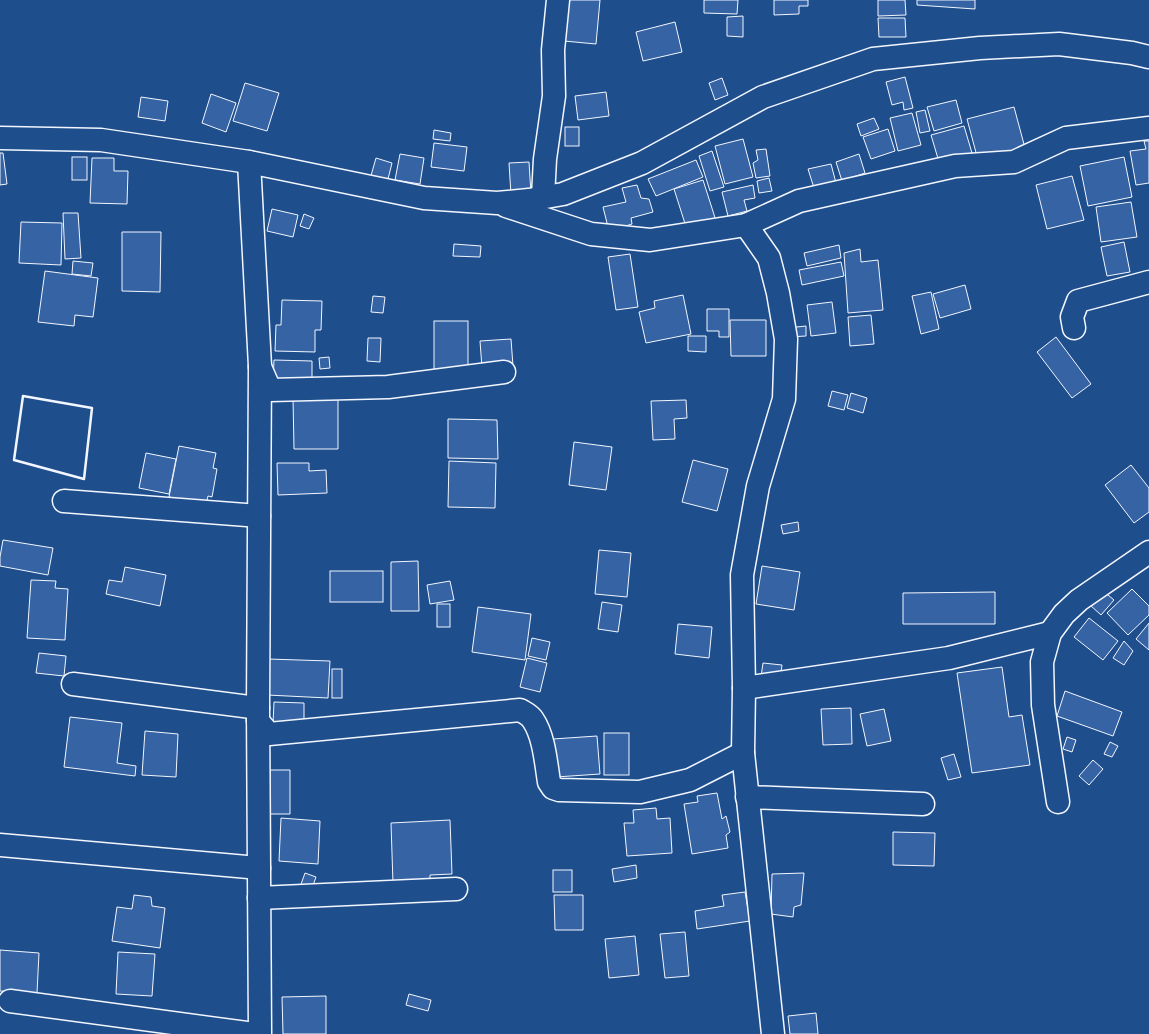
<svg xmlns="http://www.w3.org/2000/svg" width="1149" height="1034" viewBox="0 0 1149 1034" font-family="Raleway,sans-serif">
	<rect width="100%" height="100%" fill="#1f4e8c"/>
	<g fill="#3563a3" stroke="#f2f6ff">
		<polygon points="568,0 600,0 596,44 564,41"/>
		<polygon points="704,0 738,0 737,14 704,13"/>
		<polygon points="774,0 808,0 808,6 799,6 799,14 774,15"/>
		<polygon points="878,0 905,0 906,15 878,16"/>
		<polygon points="917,0 975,0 975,9 917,5"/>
		<polygon points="743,16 743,37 727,36 727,17"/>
		<polygon points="878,18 905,18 906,37 879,37"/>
		<polygon points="675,22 682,52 643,61 636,32"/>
		<polygon points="905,77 913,108 904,110 903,102 892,105 886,82"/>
		<polygon points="722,78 728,95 715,100 709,83"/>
		<polygon points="245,83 279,93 267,131 233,121"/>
		<polygon points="606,92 609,116 578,120 575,96"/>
		<polygon points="211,94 236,103 226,132 202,123"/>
		<polygon points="141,97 168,101 165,121 138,117"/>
		<polygon points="956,100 962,123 934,131 927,107"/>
		<polygon points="1014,107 1025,148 978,160 967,119"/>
		<polygon points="925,110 930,131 920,133 916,112"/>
		<polygon points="912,113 921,145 898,151 890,118"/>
		<polygon points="874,118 879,129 861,136 857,124"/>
		<polygon points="964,126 972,153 939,162 931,135"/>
		<rect x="565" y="127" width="14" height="19"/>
		<polygon points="888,129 895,151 871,159 863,137"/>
		<polygon points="434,130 451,133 450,141 433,139"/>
		<polygon points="743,139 753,177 725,184 715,146"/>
		<polygon points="1144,141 1149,141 1149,183 1136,185 1130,151 1146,149"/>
		<polygon points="434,143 467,147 464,171 431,167"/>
		<polygon points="766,149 770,176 756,178 753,163 758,160 756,150"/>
		<polygon points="712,151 724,187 710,191 699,156"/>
		<polygon points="0,153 3,153 7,184 0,185"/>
		<polygon points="400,154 424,158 420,184 395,180"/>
		<polygon points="859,154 865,173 842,181 836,162"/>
		<rect x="72" y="157" width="15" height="23"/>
		<polygon points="1124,157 1132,197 1088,206 1080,166"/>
		<polygon points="92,158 114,158 114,171 128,171 127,204 90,203"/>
		<polygon points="376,158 392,163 387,183 370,179"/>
		<polygon points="696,160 703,177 656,196 648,179"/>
		<polygon points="529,162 531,194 511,195 509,163"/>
		<polygon points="831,164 836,183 814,188 808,169"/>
		<polygon points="1072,176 1084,220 1047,229 1036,185"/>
		<polygon points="769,178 772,191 759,193 757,181"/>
		<polygon points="703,180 717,224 688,233 674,189"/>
		<polygon points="637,185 641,198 649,199 653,212 631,218 632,224 609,231 603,207 626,202 622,188"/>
		<polygon points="753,185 755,198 744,200 747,211 728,216 722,192"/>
		<polygon points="1131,202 1137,237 1101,242 1096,207"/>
		<polygon points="272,209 298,215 293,237 267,231"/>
		<polygon points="63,213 78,213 81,258 65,259"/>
		<polygon points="304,214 314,218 309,229 300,226"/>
		<polygon points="21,222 62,223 61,265 19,263"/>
		<polygon points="122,232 161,232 160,292 122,291"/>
		<polygon points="1124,242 1130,272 1107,276 1101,247"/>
		<polygon points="454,244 481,246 480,257 453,256"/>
		<polygon points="839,245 841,258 807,266 804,253"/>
		<polygon points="860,249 861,262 878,260 883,310 848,313 844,253"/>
		<polygon points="630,254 638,307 616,310 608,257"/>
		<polygon points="73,261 93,263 91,276 72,274"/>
		<polygon points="841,262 844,276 802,285 799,270"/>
		<polygon points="45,271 98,278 93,317 75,315 74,326 38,322"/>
		<polygon points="965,285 971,309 940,318 933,294"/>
		<polygon points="931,292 939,329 921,334 912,296"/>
		<polygon points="683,295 691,334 646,343 639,312 655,308 654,301"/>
		<polygon points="373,296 385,297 383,313 371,312"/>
		<polygon points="282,300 322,301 321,330 315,330 315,352 275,351 276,325 281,325"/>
		<polygon points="832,302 836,333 811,336 807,305"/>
		<polygon points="707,309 729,309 729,337 719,337 719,331 707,331"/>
		<polygon points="871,315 874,344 850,346 848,317"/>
		<polygon points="730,320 766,320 766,356 731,356"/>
		<rect x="434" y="321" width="34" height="51"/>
		<polygon points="806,326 806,336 788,337 787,328"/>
		<polygon points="688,336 706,336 706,352 688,351"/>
		<polygon points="1056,337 1091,384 1072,398 1037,352"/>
		<polygon points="368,338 381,338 380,362 367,361"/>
		<polygon points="511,339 513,366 482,368 480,341"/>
		<polygon points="329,357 330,368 320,369 319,358"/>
		<polygon points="274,360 312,361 312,383 273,383"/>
		<polygon points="832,391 848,395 844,410 828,406"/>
		<polygon points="851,393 867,398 863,413 847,408"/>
		<polygon points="293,398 338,398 338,449 294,449"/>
		<polygon points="686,400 687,418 674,419 675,439 653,440 651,401"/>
		<polygon points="448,419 497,420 498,459 448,458"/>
		<polygon points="574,442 612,447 606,490 569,485"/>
		<polygon points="179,446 216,453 213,468 217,469 212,497 208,496 206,504 169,497"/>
		<polygon points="146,453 176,459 169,494 139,488"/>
		<polygon points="693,460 728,469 717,511 682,502"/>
		<polygon points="449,461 496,463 495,508 448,507"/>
		<polygon points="277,463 309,463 309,471 326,470 327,493 278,495"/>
		<polygon points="1131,465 1149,488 1149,512 1134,523 1105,485"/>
		<polygon points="798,522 799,531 783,534 781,525"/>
		<polygon points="3,540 53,548 48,575 0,566 0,557"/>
		<polygon points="599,550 631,553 627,597 595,594"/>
		<polygon points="418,561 419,611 391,611 391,562"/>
		<polygon points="762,566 800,572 794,610 756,604"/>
		<polygon points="125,567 166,575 160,606 106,594 109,580 122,582"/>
		<rect x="330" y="571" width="53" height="31"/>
		<polygon points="31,580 56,581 55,588 68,589 65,640 27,638"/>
		<polygon points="450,581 454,600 430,604 427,585"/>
		<polygon points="1132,589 1149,606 1149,615 1128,635 1107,613"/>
		<polygon points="1102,590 1114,600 1101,615 1090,605"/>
		<polygon points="995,592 995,624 903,624 903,593"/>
		<polygon points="602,602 622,605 618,632 598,629"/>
		<rect x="437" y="604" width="13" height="23"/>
		<polygon points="478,607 531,614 525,660 472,652"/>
		<polygon points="1089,618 1118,641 1103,660 1074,637"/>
		<polygon points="1149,623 1149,650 1136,639"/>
		<polygon points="678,624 712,627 709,658 675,654"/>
		<polygon points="532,638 550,642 546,660 528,656"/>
		<polygon points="1124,641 1133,651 1124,665 1113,658"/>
		<polygon points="39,653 66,656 64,676 36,673"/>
		<polygon points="527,658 547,663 540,692 520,687"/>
		<polygon points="268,659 330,661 328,698 267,695"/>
		<polygon points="763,663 782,665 780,679 761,677"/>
		<polygon points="1002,667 1009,717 1022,715 1030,765 972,773 957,673"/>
		<rect x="332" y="669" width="10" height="29"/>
		<polygon points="1065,691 1122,712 1113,736 1057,716"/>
		<polygon points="274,702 304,703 304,726 273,724"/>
		<polygon points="851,708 852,744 823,745 821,709"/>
		<polygon points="884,709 891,741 867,746 860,714"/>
		<polygon points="70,717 122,723 117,763 136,766 135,776 64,767"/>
		<polygon points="145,731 178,734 176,777 142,775"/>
		<rect x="604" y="733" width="25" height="42"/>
		<polygon points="597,736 600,774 556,777 553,739"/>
		<polygon points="1067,737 1076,740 1072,752 1063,749"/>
		<polygon points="1110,742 1118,746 1112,757 1104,754"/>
		<polygon points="954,754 961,777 948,780 941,758"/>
		<polygon points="1093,760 1103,769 1089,785 1079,776"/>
		<polygon points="270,770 290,770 290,814 269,814"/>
		<polygon points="717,793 722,819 726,816 730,832 726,835 728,848 692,854 684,804 698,802 697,796"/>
		<polygon points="656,808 657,819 670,818 672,853 627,856 624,823 634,823 633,810"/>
		<polygon points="281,818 320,821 318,864 279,861"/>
		<polygon points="450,820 452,874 430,875 430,883 393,884 391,823"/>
		<polygon points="893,832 935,833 934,866 893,865"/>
		<polygon points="636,865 637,878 614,882 612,869"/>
		<rect x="553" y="870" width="19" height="22"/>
		<polygon points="305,873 316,877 311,891 300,887"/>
		<polygon points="804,873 801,905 794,907 793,917 771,914 772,874"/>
		<polygon points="745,892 750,921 697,929 695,911 724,906 722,895"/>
		<polygon points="134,895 151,897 152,906 165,908 160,948 112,941 117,907 132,909"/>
		<polygon points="554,895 583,895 583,930 555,930"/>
		<polygon points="685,932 689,976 665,978 660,934"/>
		<polygon points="635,936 639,975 609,978 605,939"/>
		<polygon points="0,950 39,953 37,993 0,991"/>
		<polygon points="118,952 155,954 152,996 116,994"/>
		<polygon points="409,994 431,1000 428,1011 406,1005"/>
		<polygon points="326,996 326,1034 283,1034 282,997"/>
		<polygon points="816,1013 818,1034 790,1034 788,1016"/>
	</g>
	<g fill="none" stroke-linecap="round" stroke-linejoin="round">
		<defs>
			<g id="minor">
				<polyline points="0,138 101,140 249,162 424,198 497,203 529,200 563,194 642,163 763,97 873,59 980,48 1059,44 1132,53 1149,57"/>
				<polyline points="249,162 260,366 258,708 260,1034"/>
				<polyline points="543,197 545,159 554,96 553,50 558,0"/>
				<polyline points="506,206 591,234 650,240 746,225 799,201 955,166 1014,162 1066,138 1149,128"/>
				<polyline points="746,225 769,258 778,293 786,339 784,399 758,486 742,575 744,688 743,753 773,1034"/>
				<polyline points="1074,328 1072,317 1078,301 1149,282"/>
				<polyline points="260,367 270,390 388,387 504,372"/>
				<polyline points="64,501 259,516"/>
				<polyline points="73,684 258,708"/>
				<polyline points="744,688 949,658 1050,633"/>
				<path d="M258,721L269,734L520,710C525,713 530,715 533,720C544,736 546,763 549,782L553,788L559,790L640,792L690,780L743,753"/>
				<polyline points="747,797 923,804"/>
				<polyline points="1058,802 1043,705 1042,662 1050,633 1064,614 1079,600 1149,552"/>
				<polyline points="0,845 259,868"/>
				<polyline points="259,898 456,889"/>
				<polyline points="10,1001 254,1034"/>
			</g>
		</defs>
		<use href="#minor" stroke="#f2f6ff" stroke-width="25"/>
		<use href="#minor" stroke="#1f4e8c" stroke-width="22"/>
		<polygon stroke="#f2f6ff" stroke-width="2.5" points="23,396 92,408 84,479 14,460"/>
	</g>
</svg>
